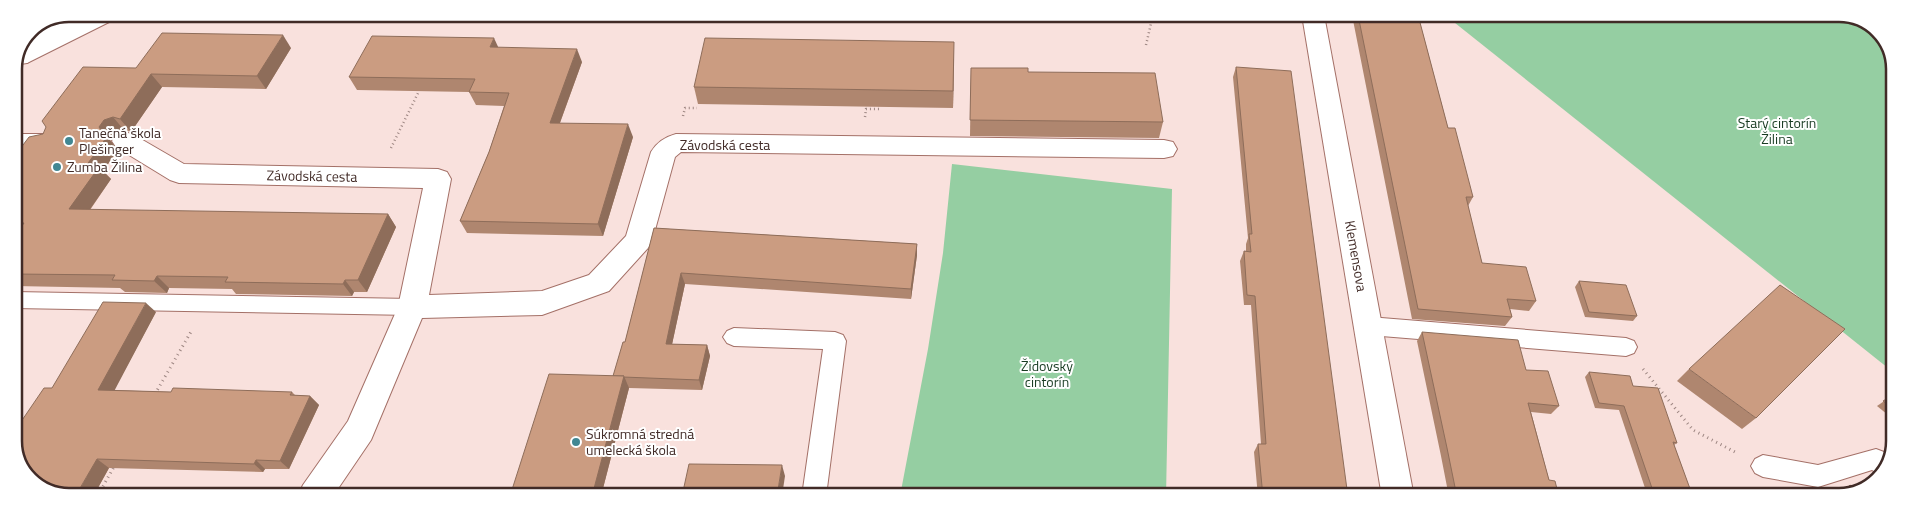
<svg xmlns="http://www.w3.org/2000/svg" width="1908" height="511" viewBox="0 0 1908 511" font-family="'Titillium Web',sans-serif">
	<rect width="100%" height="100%" fill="#f9e1dd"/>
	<g fill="#95cea2">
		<polygon points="1445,15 1853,16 1881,33 1894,65 1893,372"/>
		<polygon points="952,164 1172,189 1166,497 900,496 928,349 943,253"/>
	</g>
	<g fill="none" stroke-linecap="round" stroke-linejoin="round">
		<defs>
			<g id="service">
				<polygon points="14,134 48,134 54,136 57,141 54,146 48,148 14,148"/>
				<polygon points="14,292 412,299 419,301 422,307 419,313 412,315 14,308"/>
				<polygon points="1369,317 1626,338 1634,341 1637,347 1634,353 1626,356 1369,335 1362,332 1358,326 1362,320"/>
				<polygon points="734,328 835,332 843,335 846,341 826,496 802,496 823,349 734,346 727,343 723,337 727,331"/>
				<polygon points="1876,449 1884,452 1891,458 1880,475 1872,470 1818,487 1763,477 1755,473 1751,466 1755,459 1763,455 1818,465"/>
			</g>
			<g id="minor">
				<polygon points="1302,15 1324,15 1414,497 1382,497"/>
				<path d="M125,132L134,135L184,164L438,169L447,172L451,179L429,295L542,291L589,275L626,236L651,152C657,142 665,137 676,134L1164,140L1173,142L1177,149L1173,156L1164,158L681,152L675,157L652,241L648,248L609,291L542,315L422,318L371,440L333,496H298L303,485L348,421L398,307L423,188L179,183L170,180L116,147L112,141L116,135Z"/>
			</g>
			<polygon id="tertiary" points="69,14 90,14 87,19 27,63 16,64 25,41 57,19"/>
			<polygon id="primary" points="89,14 118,14 115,19 27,63 16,64 24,45"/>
		</defs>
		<use href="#service" stroke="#a47067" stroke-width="2"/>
		<use href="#minor" stroke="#a47067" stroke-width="2"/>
		<use href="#tertiary" stroke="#a47067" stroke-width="2"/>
		<use href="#primary" stroke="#a47067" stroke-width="2"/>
		<g stroke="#9e8783" stroke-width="2.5" stroke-dasharray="1 3" stroke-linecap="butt">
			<polyline points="1146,45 1153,15"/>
			<polyline points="683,116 685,108 697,108"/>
			<polyline points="865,117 866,109 879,109"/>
			<polyline points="391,148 419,91"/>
		</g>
		<g stroke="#9e8783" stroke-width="3" stroke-dasharray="1 4" stroke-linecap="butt">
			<polyline points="1643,369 1693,430 1735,452"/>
			<polyline points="155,394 192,330"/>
			<polyline points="98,495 115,465"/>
		</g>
		<use href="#service" fill="#fff" fill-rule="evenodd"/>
		<use href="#minor" fill="#fff" fill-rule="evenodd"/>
		<use href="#tertiary" fill="#fff" fill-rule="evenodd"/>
		<use href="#primary" fill="#fff" fill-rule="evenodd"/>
	</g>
	<g fill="#af866f">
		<polygon points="1352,15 1418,15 1448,128 1473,197 1468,206 1482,263 1536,301 1529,311 1510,309 1512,317 1505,326 1412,319"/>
		<polygon points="291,48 266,89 162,87 131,132 124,130 115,133 110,140 118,150 103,171 111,179 90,210 388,214 396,227 367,292 354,292 352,296 236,294 232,289 169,288 167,293 125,292 120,288 14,286 14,237 15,235 14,235 14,157 43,134 136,68"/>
		<polygon points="498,48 582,62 560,123 633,137 603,236 467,233 460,221 489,152 504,106 476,105 469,92 357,90 349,77"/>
		<polygon points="954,59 953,108 698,104 694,87"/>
		<polygon points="1236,67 1348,497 1258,497 1254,452 1258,444 1261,444 1251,305 1244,305 1240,261 1244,251 1246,251 1246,244 1248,238 1233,77"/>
		<polygon points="971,68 1028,72 1163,122 1159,138 970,136"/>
		<polygon points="654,228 917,244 917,255 911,299 685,284 672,344 707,345 710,356 702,390 629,388 601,496 510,496 613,376 625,342"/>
		<polygon points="1579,281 1637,316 1633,321 1585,317 1575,287"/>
		<polygon points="156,312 114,390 171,392 292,392 295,395 310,396 319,405 289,469 265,469 263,472 109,468 94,495 52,388"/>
		<polygon points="1422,332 1526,370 1559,406 1551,414 1531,412 1549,480 1559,497 1449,497 1441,456 1417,341"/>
		<polygon points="1689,369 1756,418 1742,429 1677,381"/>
		<polygon points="1589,372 1633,386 1677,443 1674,445 1693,497 1648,497 1619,410 1595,408 1585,377"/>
		<polygon points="1893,395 1893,419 1877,406"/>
		<polygon points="1850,485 1839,497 1832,497 1834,495"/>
	</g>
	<g fill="#8e6d5a">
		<polygon points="283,35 291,48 266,89 257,76"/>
		<polygon points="494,38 500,51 490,47"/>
		<polygon points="954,42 954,59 953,108 953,91"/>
		<polygon points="577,49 582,62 555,136 550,123"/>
		<polygon points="151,74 162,87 131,132 120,119"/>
		<polygon points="113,117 124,130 115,133 110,140 118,150 103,171 111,179 81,222 69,209 86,166 99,127 104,120"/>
		<polygon points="628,124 633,137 603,236 598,224"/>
		<polygon points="388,214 396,227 367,292 358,280"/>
		<polygon points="917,244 917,255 911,299 911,289"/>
		<polygon points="681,273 685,284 670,354 666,344"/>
		<polygon points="157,276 169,288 167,293 154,281"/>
		<polygon points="345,280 354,292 352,296 343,284"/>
		<polygon points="146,303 156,312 110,399 98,390"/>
		<polygon points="707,345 710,356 702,390 699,380"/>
		<polygon points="624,376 629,388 601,496 592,496"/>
		<polygon points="310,396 319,405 289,469 280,461"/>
		<polygon points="97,459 109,468 94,495 76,495"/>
		<polygon points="256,460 265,469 263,472 254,464"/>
		<polygon points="782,465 785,476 782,496 777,496"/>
	</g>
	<g fill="#cb9c81" stroke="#8e6d5a">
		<polygon points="1358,15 1418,15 1448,128 1455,128 1473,197 1466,197 1482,263 1526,267 1536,301 1507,299 1512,317 1418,309"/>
		<polygon points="162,33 283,35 257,76 151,74 120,119 113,117 104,120 99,127 106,138 86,166 99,167 69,209 388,214 358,280 345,280 343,284 225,282 228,277 157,276 154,281 112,280 115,275 14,274 14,237 24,223 14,223 14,157 29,137 43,134 46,127 42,121 83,67 136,68"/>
		<polygon points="372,36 494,38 490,47 577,49 550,123 628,124 598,224 460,221 489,152 509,93 469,92 475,79 349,77"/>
		<polygon points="705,38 954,42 953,91 694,87"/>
		<polygon points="1236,67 1291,71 1348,497 1263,497 1258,444 1266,444 1255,296 1247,295 1244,251 1251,252 1249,234 1252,234"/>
		<polygon points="971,68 1028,68 1028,72 1155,73 1163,122 970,120"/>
		<polygon points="654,228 917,244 911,289 681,273 666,344 707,345 699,380 623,377 624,376 613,376 623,342 625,342"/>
		<polygon points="1579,281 1626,285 1637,316 1589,312"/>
		<polygon points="1780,285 1845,329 1756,418 1689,369"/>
		<polygon points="103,302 146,303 98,390 171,392 173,388 292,392 290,395 310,396 280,461 256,460 254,464 97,459 76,495 55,495 27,478 14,446 14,432 44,388 52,388"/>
		<polygon points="1422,332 1518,340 1526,370 1548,371 1559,406 1528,403 1549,480 1555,481 1559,497 1457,497 1447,448"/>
		<polygon points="1589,372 1630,376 1633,386 1658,388 1677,443 1673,442 1693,497 1655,497 1624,406 1599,403"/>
		<polygon points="549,374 624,376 592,496 510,496"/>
		<polygon points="1893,395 1893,408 1883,401"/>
		<polygon points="689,464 782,465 777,496 682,496"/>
		<polygon points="1850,485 1858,491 1839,497"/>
	</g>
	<g fill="#418793" stroke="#fff" stroke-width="2">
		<circle cx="69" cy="141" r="5"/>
		<circle cx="57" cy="167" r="5"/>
		<circle cx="576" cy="442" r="5"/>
	</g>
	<g text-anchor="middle" stroke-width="4" stroke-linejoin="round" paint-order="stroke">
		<g font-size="14" fill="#183b22" stroke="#fff">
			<text x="1777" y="128">Starý cintorín<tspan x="1777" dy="16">Žilina</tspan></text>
			<text x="1047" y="371">Židovský<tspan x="1047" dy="16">cintorín</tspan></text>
		</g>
		<g font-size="14" fill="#412b27" stroke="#fff" text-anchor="start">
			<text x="79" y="138">Tanečná škola<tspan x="79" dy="16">Plešinger</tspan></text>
			<text x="67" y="172">Zumba Žilina</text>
			<text x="586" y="439">Súkromná stredná<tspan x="586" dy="16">umelecká škola</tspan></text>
		</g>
		<g font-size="14" fill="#412b27" stroke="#fff">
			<text x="725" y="150">Závodská cesta</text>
			<text transform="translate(312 176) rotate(1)" y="5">Závodská cesta</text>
			<text transform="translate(1356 256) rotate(80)" y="5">Klemensova</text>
		</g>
	</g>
	<path d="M0 0H1908V511H0ZM69 22H1839A47 47 0 0 1 1886 69V441A47 47 0 0 1 1839 488H69A47 47 0 0 1 22 441V69A47 47 0 0 1 69 22Z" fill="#fff" fill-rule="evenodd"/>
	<path fill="none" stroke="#412b27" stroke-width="2.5" d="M69 22H1839A47 47 0 0 1 1886 69V441A47 47 0 0 1 1839 488H69A47 47 0 0 1 22 441V69A47 47 0 0 1 69 22Z"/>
</svg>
